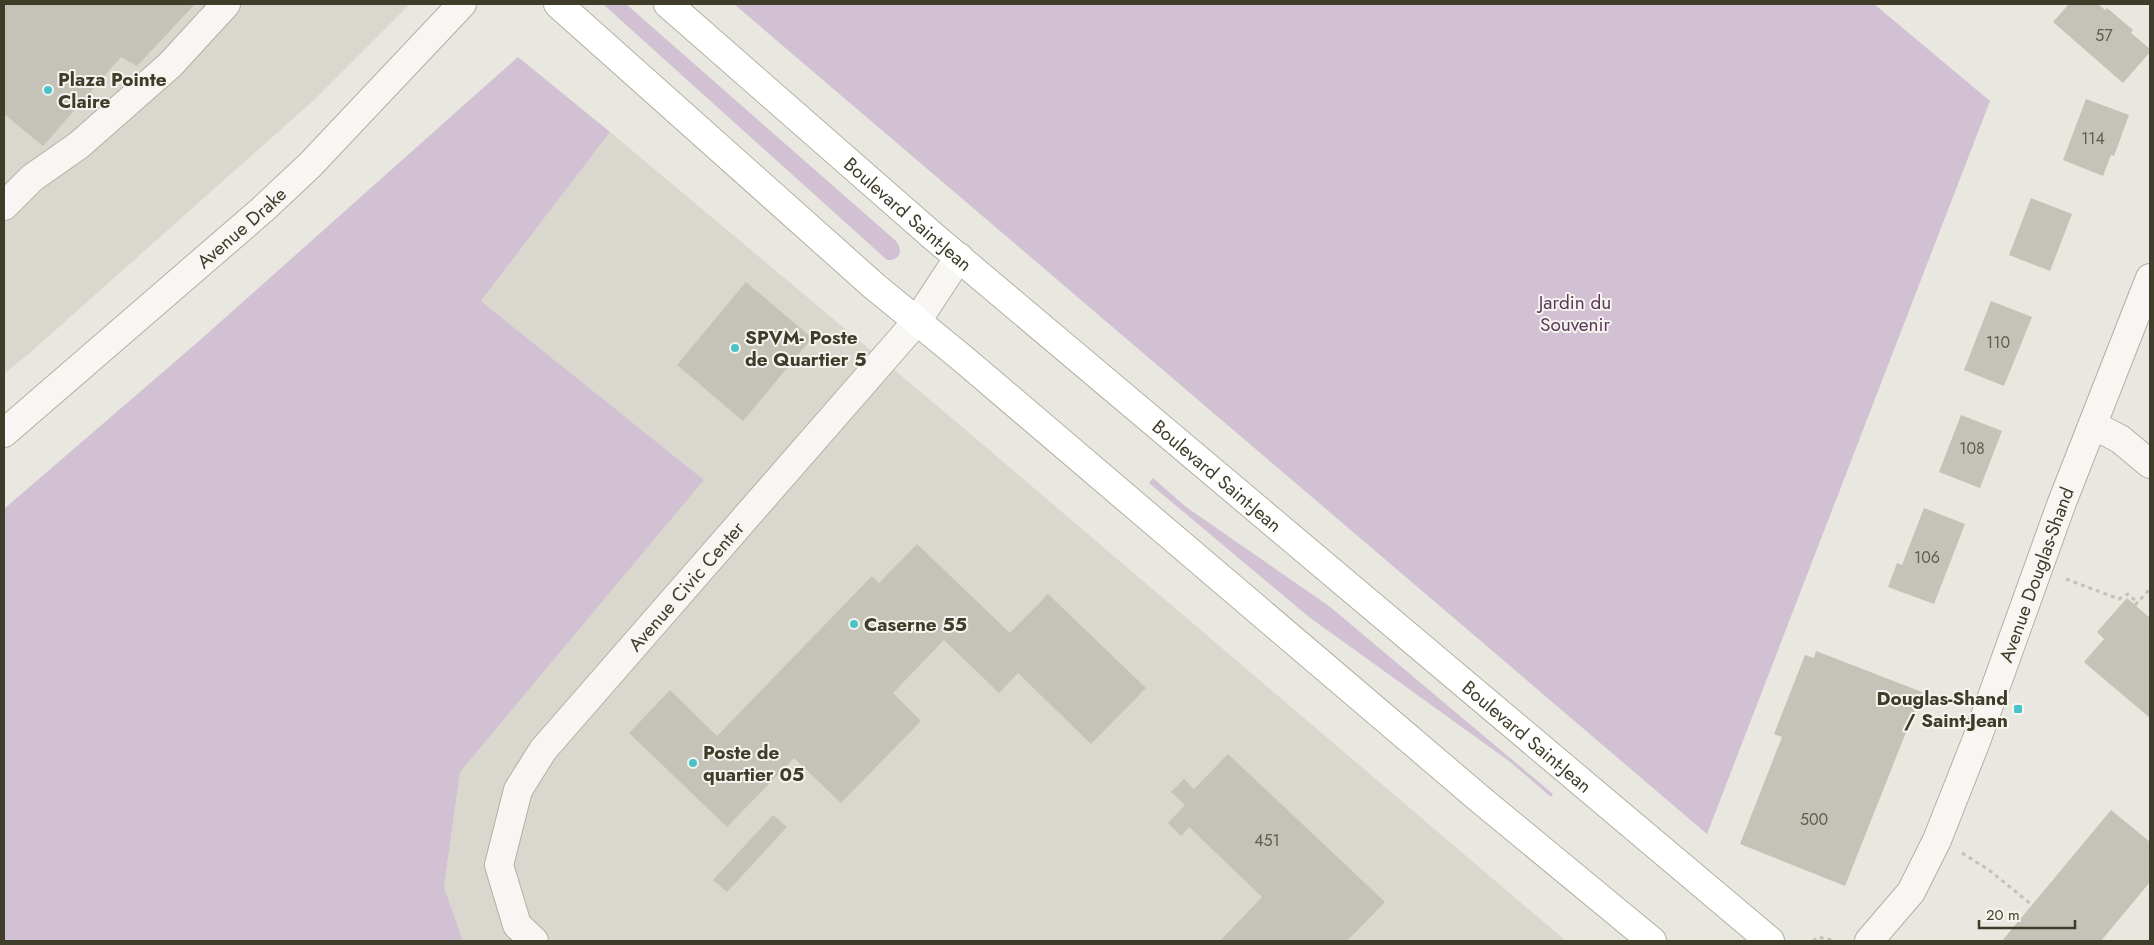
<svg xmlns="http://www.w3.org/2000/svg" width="2154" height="945" viewBox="0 0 2154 945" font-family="Jost,sans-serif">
	<rect width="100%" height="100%" fill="#e8e7e0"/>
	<g fill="#dad8ce">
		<polygon points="4,4 410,4 314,100 32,351 4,374"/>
		<polygon points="610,132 954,420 1566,941 463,941 444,887 460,772 704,480 481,301"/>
	</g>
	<g fill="#d1c1d2">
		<path d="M603,4H626L896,241C904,251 899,261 887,260Z"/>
		<polygon points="734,4 1874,4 1990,101 1707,834"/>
		<polygon points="518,57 610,132 481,301 704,480 460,772 444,887 463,941 4,941 4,509 199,341"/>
		<polygon points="1153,478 1186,507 1329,606 1553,794 1551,797 1509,761 1309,617 1149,483"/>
	</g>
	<g fill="#c5c3b7">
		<polygon points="4,4 195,4 137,66 121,57 43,146 4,114"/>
		<polygon points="2069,4 2098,4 2105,10 2107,8 2133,30 2131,33 2150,49 2150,52 2123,83 2053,22"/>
		<polygon points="2086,99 2129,115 2114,156 2111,155 2103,176 2063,160"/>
		<polygon points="2031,198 2072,214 2050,271 2009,255"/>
		<polygon points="746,282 812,338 743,421 677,365"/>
		<polygon points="1991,301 2032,317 2004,386 1964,370"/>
		<polygon points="1961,415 2002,431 1980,488 1939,472"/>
		<polygon points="1924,508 1965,524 1934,604 1888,587 1897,563 1902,565"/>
		<polygon points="917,544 1010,633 1048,594 1146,688 1091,744 1018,673 999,693 944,640 893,693 921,721 841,803 794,758 727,827 629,733 670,690 717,736 872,576 879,583"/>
		<polygon points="2127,598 2150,618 2150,718 2084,662 2104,639 2097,632"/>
		<polygon points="1816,651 1922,692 1845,886 1740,844 1782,737 1774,734 1805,655 1814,658"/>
		<polygon points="1228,754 1385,902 1347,941 1220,941 1262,897 1189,827 1181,836 1168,823 1185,805 1171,792 1184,779 1194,789"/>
		<polygon points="2111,810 2150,842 2150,882 2101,941 2002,941"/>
		<polygon points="773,815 787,827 727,892 713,880"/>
	</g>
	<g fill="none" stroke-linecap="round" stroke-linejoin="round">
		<defs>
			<g id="minor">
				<polyline points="4,206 32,178 79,145 170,65 226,4"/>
				<polyline points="2093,425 2120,439 2150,464"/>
				<path id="s1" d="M4,433L262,210L310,165L462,4"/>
				<path id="s2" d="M534,941L517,925L499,865L518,790L543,750L917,321L959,257"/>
				<path id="s3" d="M1869,941L1911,892L1937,840L1975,744L2061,505L2150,278"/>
			</g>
			<g id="major">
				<polyline points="558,4 874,286 962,358 1481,800 1652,941"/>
				<path id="s4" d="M668,4L934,237L1770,941"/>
			</g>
		</defs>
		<use href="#minor" stroke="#b2b0a5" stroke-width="30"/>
		<use href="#major" stroke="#b4b09f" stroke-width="30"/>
		<g stroke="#c3c2ba" stroke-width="3" stroke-dasharray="4 4" stroke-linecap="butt">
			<polyline points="2066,579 2119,599 2128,594 2138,603"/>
			<polyline points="2135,605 2150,589"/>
			<polyline points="1962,853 1989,870 2032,905"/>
			<polyline points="1813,941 1818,937 1836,941"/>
		</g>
		<use href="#minor" stroke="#f7f6f2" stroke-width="28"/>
		<use href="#major" stroke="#fff" stroke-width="28"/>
	</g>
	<g fill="#48c3ca" stroke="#f6f4ef" stroke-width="2">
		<circle cx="48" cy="90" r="5"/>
		<circle cx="735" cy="348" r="5"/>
		<circle cx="854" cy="624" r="5"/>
		<rect x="2013" y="704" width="10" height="10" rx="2.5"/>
		<circle cx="693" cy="763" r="5"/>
	</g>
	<g text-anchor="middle" stroke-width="4" stroke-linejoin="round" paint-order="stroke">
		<g font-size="16" fill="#605e4c">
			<text x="2104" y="41">57</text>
			<text x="2093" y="144">114</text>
			<text x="1998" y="348">110</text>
			<text x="1972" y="454">108</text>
			<text x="1927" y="563">106</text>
			<text x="1814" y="825">500</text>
			<text x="1267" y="846">451</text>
		</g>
		<g font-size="19" font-weight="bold" fill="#3f3c29" stroke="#f6f4ef" text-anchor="start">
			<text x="58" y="86">Plaza Pointe<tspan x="58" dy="22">Claire</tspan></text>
			<text x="745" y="344">SPVM- Poste<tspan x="745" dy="22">de Quartier 5</tspan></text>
			<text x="864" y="631">Caserne 55</text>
			<text x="2008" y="705" text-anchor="end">Douglas-Shand<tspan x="2008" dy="22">/ Saint-Jean</tspan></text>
			<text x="703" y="759">Poste de<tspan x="703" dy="22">quartier 05</tspan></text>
		</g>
		<g font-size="19" fill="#3f3c29" stroke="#f6f4ef">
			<text dy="7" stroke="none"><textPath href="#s4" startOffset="319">Boulevard Saint-Jean</textPath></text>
			<text dy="7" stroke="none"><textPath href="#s1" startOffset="314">Avenue Drake</textPath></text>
			<text dy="7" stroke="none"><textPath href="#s4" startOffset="724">Boulevard Saint-Jean</textPath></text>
			<text dy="7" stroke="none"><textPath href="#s3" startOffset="406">Avenue Douglas-Shand</textPath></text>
			<text dy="7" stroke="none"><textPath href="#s2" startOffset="428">Avenue Civic Center</textPath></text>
			<text dy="7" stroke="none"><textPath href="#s4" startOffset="1129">Boulevard Saint-Jean</textPath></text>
		</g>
		<g font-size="19" fill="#5b365a" stroke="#f6f4ef">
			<text x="1575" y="309">Jardin du<tspan x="1575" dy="22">Souvenir</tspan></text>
		</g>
	</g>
	<rect width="2154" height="945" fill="none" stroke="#3f3c29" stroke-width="10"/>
	<path d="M1979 920v8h96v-8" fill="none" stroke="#3f3c29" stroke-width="2.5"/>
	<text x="1986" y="920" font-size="15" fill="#3f3c29" stroke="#f6f4ef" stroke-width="4" paint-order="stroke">20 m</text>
</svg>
